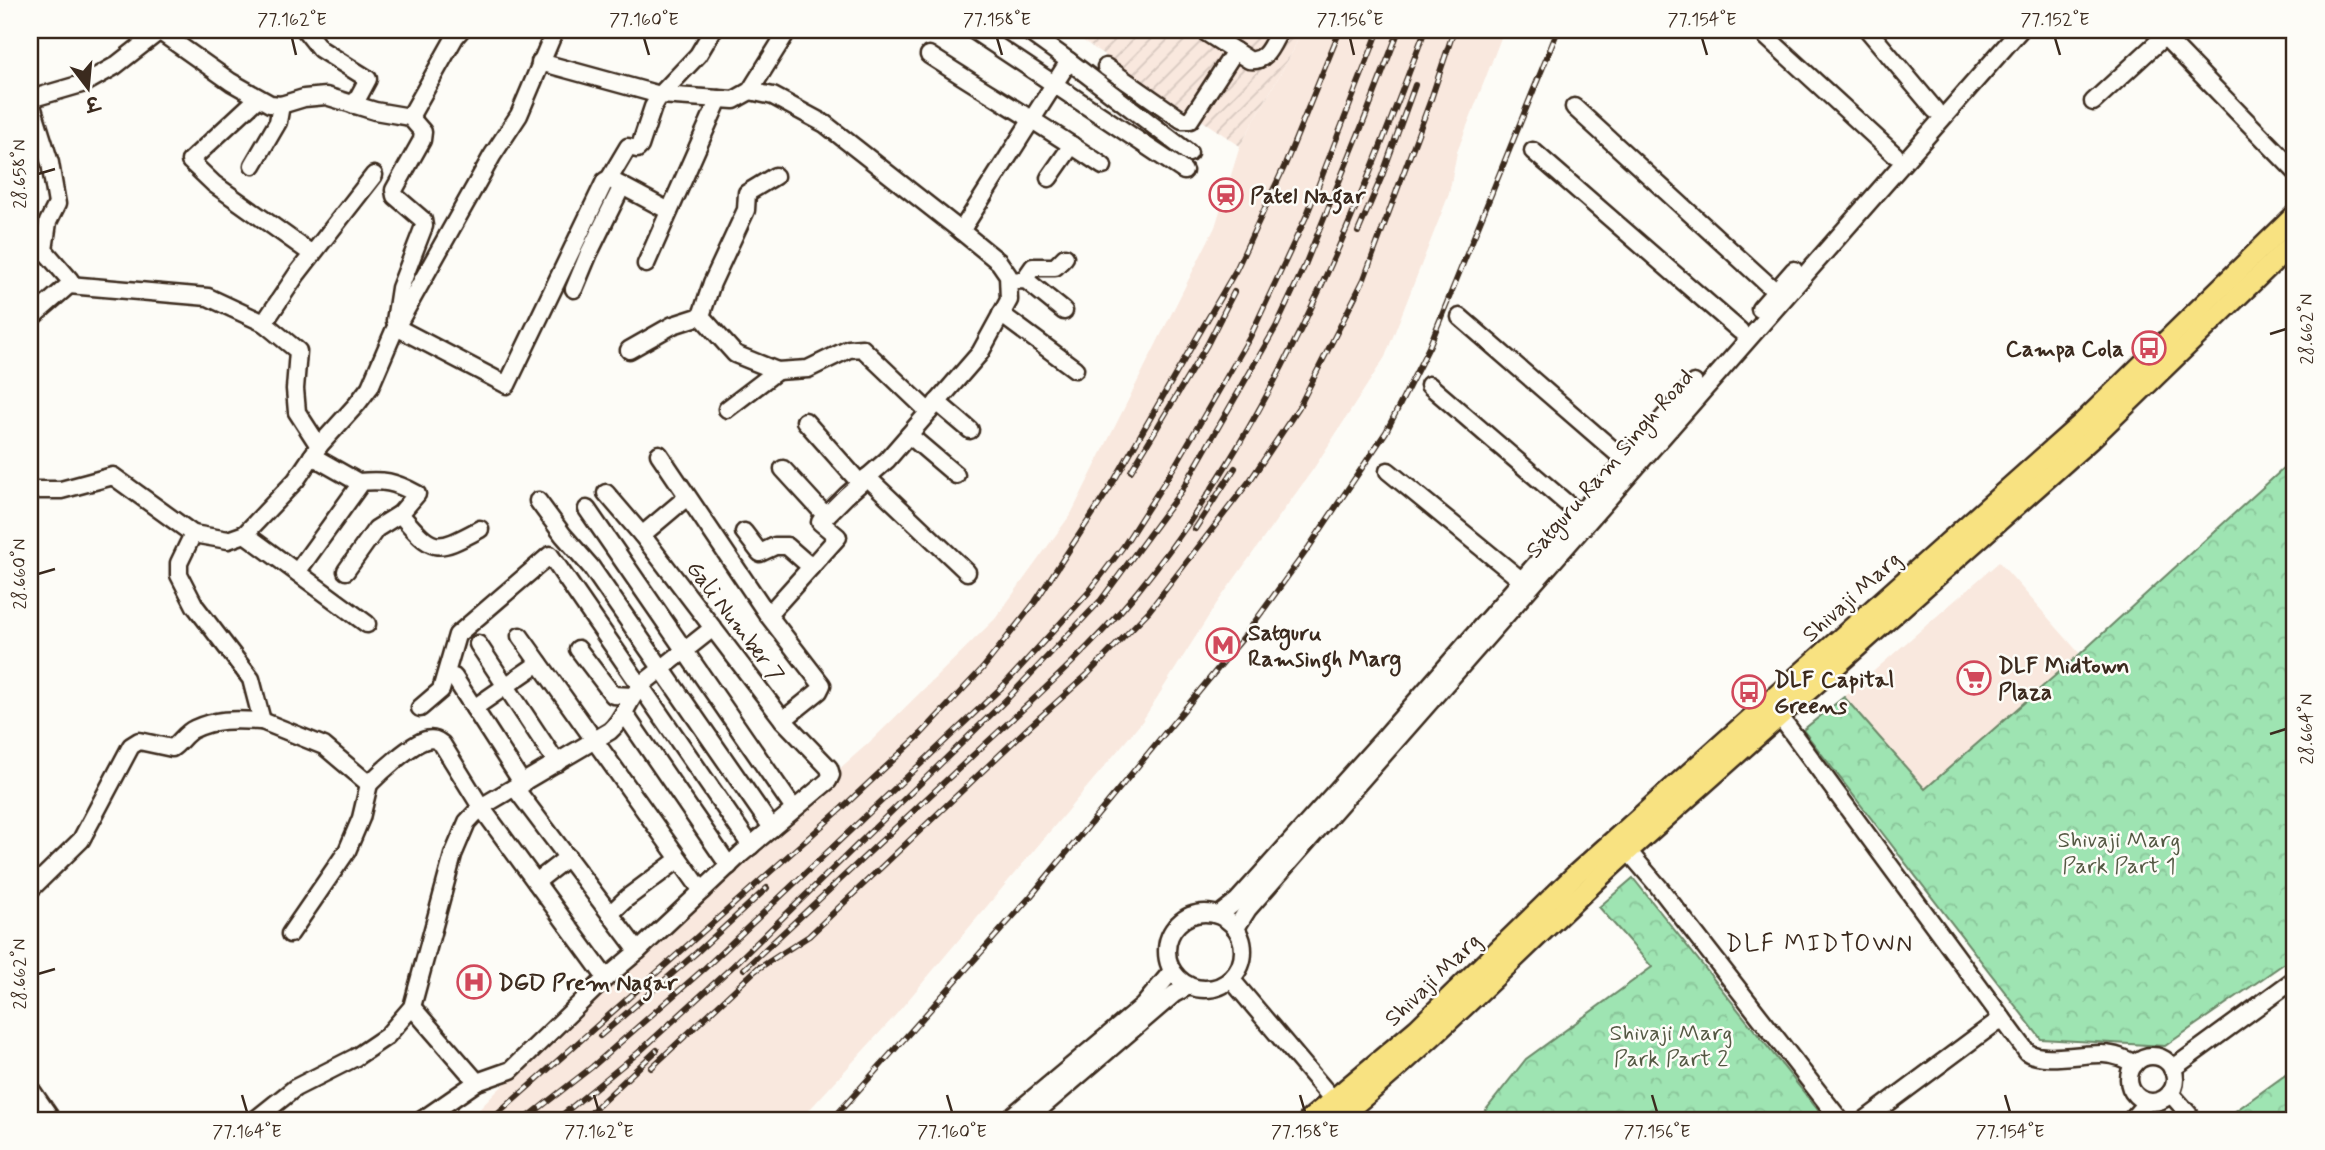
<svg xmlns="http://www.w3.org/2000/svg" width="2325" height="1150" viewBox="0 0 2325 1150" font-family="Mynerve,'Playpen Sans Deva',sans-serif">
	<defs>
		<pattern id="industrial-furrows" width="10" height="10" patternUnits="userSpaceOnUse" patternTransform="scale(1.75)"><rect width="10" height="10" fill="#f9e8de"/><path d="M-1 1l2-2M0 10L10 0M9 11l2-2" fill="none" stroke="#d6c7be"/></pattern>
		<pattern id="park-crowns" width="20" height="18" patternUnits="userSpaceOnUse" patternTransform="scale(1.75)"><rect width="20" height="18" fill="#9ee4b2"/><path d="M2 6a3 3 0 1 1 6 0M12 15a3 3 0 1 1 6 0" fill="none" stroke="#89c499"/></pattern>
	</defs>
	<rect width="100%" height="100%" fill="#fdfcf7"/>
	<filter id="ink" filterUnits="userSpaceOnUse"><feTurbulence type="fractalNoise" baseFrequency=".0143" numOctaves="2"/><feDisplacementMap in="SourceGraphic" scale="14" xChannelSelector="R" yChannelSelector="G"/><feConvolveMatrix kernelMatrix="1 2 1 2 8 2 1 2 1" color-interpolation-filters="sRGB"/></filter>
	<g filter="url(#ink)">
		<g fill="#f9e8de">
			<polygon points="1301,30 1504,30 1457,152 1449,194 1385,357 1314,468 1217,603 1141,723 893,1018 800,1120 469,1120 498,1090 672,931 812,793 872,740 995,619 1071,514 1215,227 1240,146 1293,51"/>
			<polygon points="1999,562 2080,654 1925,789 1844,697"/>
		</g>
		<polygon fill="url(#industrial-furrows)" points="1067,30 1301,30 1293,51 1240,146"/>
		<g fill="url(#park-crowns)" stroke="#6c8768" stroke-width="2">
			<polygon points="2295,458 2295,956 2165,1046 2041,1039 1803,730 1844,697 1925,789 2080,654"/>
			<polygon points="1633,878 1826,1120 1478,1120 1526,1059 1652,967 1599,907"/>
			<polygon points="2295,1068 2295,1120 2223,1120"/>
		</g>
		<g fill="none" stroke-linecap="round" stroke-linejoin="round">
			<defs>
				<g id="minor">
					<polyline points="305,30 320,49 368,79 354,105"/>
					<polyline points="713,30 698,55 660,95 734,100 750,91"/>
					<polyline points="788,30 750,91 773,96 825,124 961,231"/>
					<polyline points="973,30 1184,171"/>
					<path d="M1202,30L1249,60C1267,63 1272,43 1280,30"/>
					<polyline points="1759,30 1895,155"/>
					<polyline points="1868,30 1935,110"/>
					<polyline points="2158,30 2295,171"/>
					<polyline points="159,31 231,82 270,104 281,105 304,98 326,96 375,111 410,117 423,132 422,140 394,190 395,196 423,220 424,226 400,288 395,321"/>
					<path d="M929,55C986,92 1046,127 1103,166"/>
					<polyline points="1069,61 1189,153"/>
					<polyline points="540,62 660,95 653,107 640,146 637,149 628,147 609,179"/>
					<polyline points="1106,67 1182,120 1190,120 1235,51"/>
					<polyline points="258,98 190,161 214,184 312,254"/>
					<polyline points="30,99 85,83 115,66 161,30"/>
					<polyline points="2093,102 2171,30"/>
					<polyline points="30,106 33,109 50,163 57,204 48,222 44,250 70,280 69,285 30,319"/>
					<polyline points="1574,107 1775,291"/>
					<polyline points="410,117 455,37 461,30"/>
					<polyline points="1533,151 1740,331"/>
					<polyline points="253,165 278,122 281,105"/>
					<polyline points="1049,178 1072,145"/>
					<polyline points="646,264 719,99"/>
					<polyline points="1024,280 1033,267 1055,267 1065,257"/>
					<polyline points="1009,281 1024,280 1027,281 1064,311"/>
					<polyline points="69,285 208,297 264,323 298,351 295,389 297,412 319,446"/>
					<polyline points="574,289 589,253 622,186"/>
					<polyline points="1760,309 1794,270"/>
					<polyline points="1001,314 1075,369"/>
					<polyline points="701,316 712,283 746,210 747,193 775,176"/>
					<polyline points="1460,317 1626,461"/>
					<polyline points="264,323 297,274 374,175"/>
					<polyline points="396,327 507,385 605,181 609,179 669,211"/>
					<polyline points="629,350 673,325 701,316 735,354 777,371 808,369 849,349 862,348 929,412"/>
					<polyline points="1429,385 1579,514"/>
					<polyline points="937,402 970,430"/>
					<polyline points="727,409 777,371"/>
					<polyline points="805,421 860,483"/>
					<polyline points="909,435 956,475"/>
					<polyline points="659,454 768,615"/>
					<polyline points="783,469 826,516"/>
					<polyline points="1388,471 1521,580"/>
					<polyline points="867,477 967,572"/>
					<path d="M30,490H61L113,476L193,534L179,563V575L195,606L251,679L262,721C237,720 217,718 194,729C185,733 180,743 172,748L139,741L131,746L81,840L30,890"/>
					<polyline points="538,501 563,535 591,567 772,828"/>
					<polyline points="587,509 794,809"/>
					<path d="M400,514C433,552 434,554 480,529"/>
					<polyline points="744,532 760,553 775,546 787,546 811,567"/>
					<polyline points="193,534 228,540 245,534 296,480 319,446 357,404 370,387 394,331 492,156 519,115 555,30"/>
					<polyline points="245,534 367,624"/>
					<polyline points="642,535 687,497"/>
					<path d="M346,571L376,529L400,514L417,494C393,481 385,480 358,482"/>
					<polyline points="297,572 359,486 358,482 312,456"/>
					<polyline points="520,636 702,891"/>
					<polyline points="478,644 557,763"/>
					<polyline points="578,649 613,695 633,696"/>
					<polyline points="454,677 523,784"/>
					<polyline points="420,708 441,690 457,635 550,555 751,846"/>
					<polyline points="474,708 539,663"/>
					<polyline points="624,713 729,866"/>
					<path d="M1779,715L2027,1052C2043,1063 2083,1053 2103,1054C2115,1054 2125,1059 2135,1064"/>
					<polyline points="783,720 819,691 822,685 768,615 838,537 820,522 847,495 887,460 980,353 1009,300 1008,275 999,262 961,231 1069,61 1026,30"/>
					<polyline points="262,721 324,746 369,784 361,818 347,851 290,934"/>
					<path d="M369,784C381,772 411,744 426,740C433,738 437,740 442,744L481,807L606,978"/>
					<polyline points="515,788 638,951"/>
					<polyline points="1628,851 1658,886 1840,1120"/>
					<polyline points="536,882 568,857"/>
					<circle cx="1205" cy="951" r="38"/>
					<polyline points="610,914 627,898 679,859"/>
					<polyline points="1219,915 1237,901 1382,740 1694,383"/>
					<polyline points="1236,928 1248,909 2020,30"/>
					<polyline points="1231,979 1340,1108"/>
					<polyline points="412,1007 477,1082"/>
					<circle cx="2152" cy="1079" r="23"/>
					<polyline points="2172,1069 2295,979"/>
					<polyline points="30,1088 52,1120"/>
					<polyline points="2170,1093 2194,1120"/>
					<path d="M255,1120L295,1088L356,1057L387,1036L412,1007L453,855L467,822L481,807L610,731C624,719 629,699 641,685L713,628"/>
					<polyline points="422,1120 477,1082 511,1070 606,978 638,951 741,854 828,781 831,775 829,768 783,720 642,535 606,493"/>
					<polyline points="1007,1120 1143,1006 1172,971"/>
					<polyline points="1027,1120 1174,994 1189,986"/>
					<polyline points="1865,1120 2002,1018"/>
					<polyline points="2131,1120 2147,1102"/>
				</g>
				<g id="major">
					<polyline points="1309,1120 1417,1029 1576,874 2083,422 2295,215"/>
					<path d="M1336,1120C1439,1037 1530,940 1628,851L2091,439L2295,241"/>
				</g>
			</defs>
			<use href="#minor" stroke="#3b2a1e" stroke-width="21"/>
			<use href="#major" stroke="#3b2a1e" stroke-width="24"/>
			<use href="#minor" stroke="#fdfcf7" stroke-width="16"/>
			<use href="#major" stroke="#f8e281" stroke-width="19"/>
			<defs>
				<g id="rail">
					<polyline points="1358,232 1382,176 1415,85"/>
					<polyline points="1131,471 1207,345 1234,292"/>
					<polyline points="1195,529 1235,468"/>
					<path d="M744,969C819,900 894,829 969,759C1027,705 1087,653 1137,592C1272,426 1351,228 1425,30"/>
					<polyline points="756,970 809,936 1029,727 1087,675 1149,611 1251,479 1299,407 1364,279 1431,99 1454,30"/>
					<polyline points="600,1036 695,954 767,888"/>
					<polyline points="651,1068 759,967"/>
					<polyline points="491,1120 842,808 921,734 983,668 1035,602 1111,486 1236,270 1285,165 1340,30"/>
					<polyline points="524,1120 592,1067 705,968 1002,687 1088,593 1123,547 1176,464 1250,337 1306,217 1379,30"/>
					<polyline points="556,1120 639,1052 733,966 1009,697 1101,600 1182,490 1276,327 1305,265 1365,118 1399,30"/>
					<polyline points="583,1120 657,1050"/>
					<polyline points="832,1120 1031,896 1243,638 1309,547 1386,432 1429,347 1558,30"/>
				</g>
			</defs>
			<use href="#rail" stroke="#3b2a1e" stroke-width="6"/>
			<use href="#rail" stroke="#fdfcf7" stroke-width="3.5" stroke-dasharray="10" stroke-linecap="butt"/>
		</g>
	</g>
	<path fill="none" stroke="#3b2a1e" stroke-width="2.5" d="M292,38L296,55M644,38L649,55M997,38L1002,55M1350,38L1354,55M1702,38L1707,55M2055,38L2060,55M38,174L55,169M2270,334L2286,329M38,574L55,569M2270,734L2286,729M38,974L55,969M242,1095L247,1112M594,1095L599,1112M947,1095L952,1112M1300,1095L1305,1112M1652,1095L1657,1112M2005,1095L2010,1112"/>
	<defs>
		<symbol id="station-ring" viewBox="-11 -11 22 22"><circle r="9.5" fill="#fdfcf7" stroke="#d1495b" stroke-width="1.5"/><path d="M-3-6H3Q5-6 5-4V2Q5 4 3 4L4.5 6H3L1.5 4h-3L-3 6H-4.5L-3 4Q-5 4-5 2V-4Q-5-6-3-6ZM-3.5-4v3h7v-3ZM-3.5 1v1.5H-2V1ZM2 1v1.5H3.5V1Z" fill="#d1495b"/></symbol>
		<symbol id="bus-ring" viewBox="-11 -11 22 22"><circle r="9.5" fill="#fdfcf7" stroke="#d1495b" stroke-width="1.5"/><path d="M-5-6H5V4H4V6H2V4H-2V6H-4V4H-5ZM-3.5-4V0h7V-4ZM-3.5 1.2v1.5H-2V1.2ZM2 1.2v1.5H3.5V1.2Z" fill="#d1495b"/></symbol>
		<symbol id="metro-ring" viewBox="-11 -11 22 22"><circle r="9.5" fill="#fdfcf7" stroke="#d1495b" stroke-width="1.5"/><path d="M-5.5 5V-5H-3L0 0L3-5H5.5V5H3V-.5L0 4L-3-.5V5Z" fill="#d1495b"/></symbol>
		<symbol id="supermarket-ring" viewBox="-11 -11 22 22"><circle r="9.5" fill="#fdfcf7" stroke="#d1495b" stroke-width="1.5"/><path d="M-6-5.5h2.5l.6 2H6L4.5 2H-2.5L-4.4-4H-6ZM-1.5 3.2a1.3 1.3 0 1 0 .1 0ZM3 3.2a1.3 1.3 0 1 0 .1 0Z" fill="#d1495b"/></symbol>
		<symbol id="hospital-ring" viewBox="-11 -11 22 22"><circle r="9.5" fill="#fdfcf7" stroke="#d1495b" stroke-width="1.5"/><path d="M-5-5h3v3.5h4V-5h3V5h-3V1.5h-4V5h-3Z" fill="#d1495b"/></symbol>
	</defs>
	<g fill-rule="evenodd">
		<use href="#station-ring" x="1207" y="176" width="38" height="38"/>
		<use href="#bus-ring" x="2130" y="329" width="38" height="38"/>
		<use href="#metro-ring" x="1204" y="626" width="38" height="38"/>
		<use href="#supermarket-ring" x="1955" y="659" width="38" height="38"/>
		<use href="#bus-ring" x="1730" y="673" width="38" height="38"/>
		<use href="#hospital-ring" x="455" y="963" width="38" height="38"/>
	</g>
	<g text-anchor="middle" stroke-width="5" stroke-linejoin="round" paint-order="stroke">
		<g font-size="23" font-weight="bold" fill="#3b2a1e" stroke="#fdfcf7" text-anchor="start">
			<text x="1250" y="203">Patel Nagar</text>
			<text x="2124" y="356" text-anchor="end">Campa Cola</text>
			<text x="1248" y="640">Satguru<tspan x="1248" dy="26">Ramsingh Marg</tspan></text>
			<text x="1998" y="673">DLF Midtown<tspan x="1998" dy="26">Plaza</tspan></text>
			<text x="1774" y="687">DLF Capital<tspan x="1774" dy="26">Greens</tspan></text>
			<text x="498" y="990">DGD Prem Nagar</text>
		</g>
		<g font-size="23" fill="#3b2a1e" stroke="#fdfcf7">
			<text transform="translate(1609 463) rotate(-49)" y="8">Satguru Ram Singh Road</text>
			<text transform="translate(1851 596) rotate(-42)" y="8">Shivaji Marg</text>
			<text transform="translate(736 621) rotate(53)" y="8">Gali Number 7</text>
			<text transform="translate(1432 979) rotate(-44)" y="8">Shivaji Marg</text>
		</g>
		<g font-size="23" fill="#545843" stroke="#fdfcf7">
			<text x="2119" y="847">Shivaji Marg<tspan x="2119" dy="26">Park Part 1</tspan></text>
			<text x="1671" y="1040">Shivaji Marg<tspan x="1671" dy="26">Park Part 2</tspan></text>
		</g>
		<g font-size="24" letter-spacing="2" fill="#3b2a1e" stroke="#fdfcf7">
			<text x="1820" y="951">DLF MIDTOWN</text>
		</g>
	</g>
	<rect width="2325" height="1150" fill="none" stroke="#fdfcf7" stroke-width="77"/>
	<g transform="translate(88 88) rotate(164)" stroke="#fdfcf7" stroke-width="5" paint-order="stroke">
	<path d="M0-5L12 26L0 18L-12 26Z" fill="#3b2a1e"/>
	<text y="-10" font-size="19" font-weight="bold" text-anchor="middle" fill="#3b2a1e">उ</text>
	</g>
	<rect x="38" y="38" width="2248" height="1074" fill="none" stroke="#3b2a1e" stroke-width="2.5"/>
	<g font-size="18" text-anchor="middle" fill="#3b2a1e">
		<text x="292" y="25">77.162°E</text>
		<text x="644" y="25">77.160°E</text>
		<text x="997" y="25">77.158°E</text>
		<text x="1350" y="25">77.156°E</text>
		<text x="1702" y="25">77.154°E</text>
		<text x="2055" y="25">77.152°E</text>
		<text transform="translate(19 174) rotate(-90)" y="6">28.658°N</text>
		<text transform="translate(2306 329) rotate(-90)" y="6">28.662°N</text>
		<text transform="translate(19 574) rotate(-90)" y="6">28.660°N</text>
		<text transform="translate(2306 729) rotate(-90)" y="6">28.664°N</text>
		<text transform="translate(19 974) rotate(-90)" y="6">28.662°N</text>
		<text x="247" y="1137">77.164°E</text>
		<text x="599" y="1137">77.162°E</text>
		<text x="952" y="1137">77.160°E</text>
		<text x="1305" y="1137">77.158°E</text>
		<text x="1657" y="1137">77.156°E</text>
		<text x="2010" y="1137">77.154°E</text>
	</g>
</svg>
